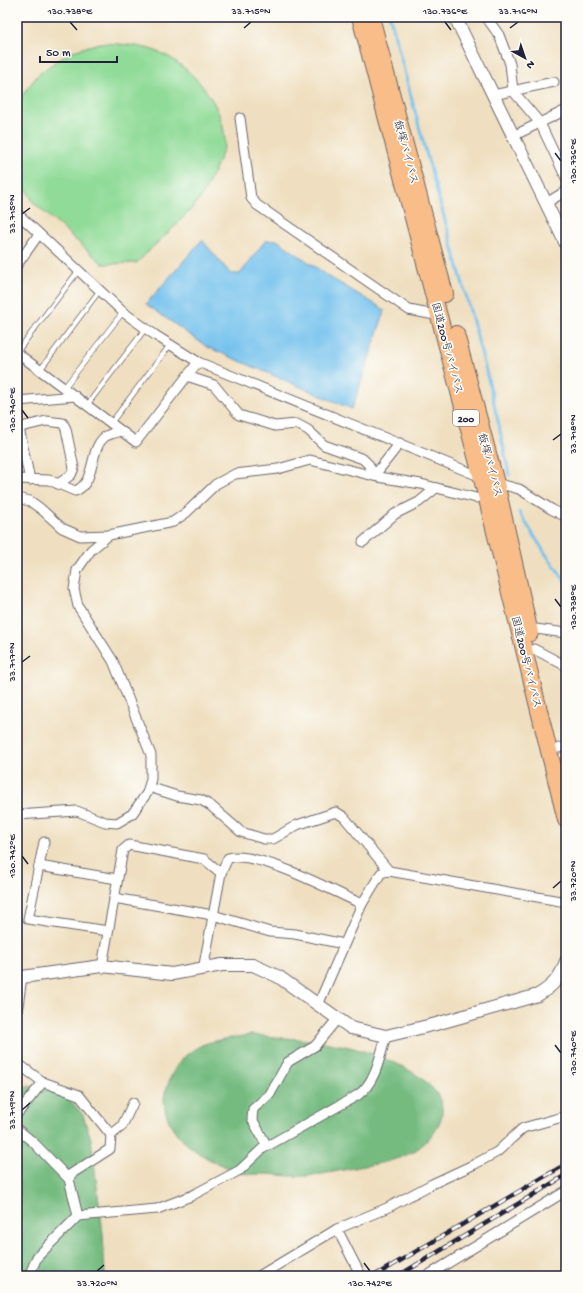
<svg xmlns="http://www.w3.org/2000/svg" width="583" height="1293" viewBox="0 0 583 1293" font-family="'Gochi Hand','Klee One',sans-serif">
	<rect width="100%" height="100%" fill="#fdfcf7"/>
	<filter id="ink" filterUnits="userSpaceOnUse"><feTurbulence type="fractalNoise" baseFrequency=".025" numOctaves="2"/><feDisplacementMap in="SourceGraphic" scale="8" xChannelSelector="R" yChannelSelector="G"/><feConvolveMatrix kernelMatrix="1 2 1 2 8 2 1 2 1" color-interpolation-filters="sRGB"/></filter>
	<filter id="wash" filterUnits="userSpaceOnUse"><feTurbulence type="fractalNoise" baseFrequency=".012" numOctaves="4" result="noise"/><feDisplacementMap in="SourceGraphic" scale="16" xChannelSelector="R" yChannelSelector="G"/><feGaussianBlur stdDeviation="0.9" result="paint"/><feColorMatrix in="noise" values="0 0 0 0 0 0 0 0 0 0 0 0 0 0 0 0 0 1.4 0 .05"/><feComposite in="paint" operator="in"/></filter>
	<g filter="url(#wash)">
		<rect width="100%" height="100%" fill="#efdfc0"/>
		<path fill="#90db98" stroke="#597e6a" d="M99,43C122,44 147,45 167,56C198,74 225,108 225,144C225,149 205,191 201,197C183,222 157,241 137,263L103,264L34,203L17,173V107L25,91L39,74L56,61L73,51Z"/>
		<g fill="#74bb80" stroke="#4b6e5e">
			<path d="M252,1035C281,1038 311,1039 340,1045C372,1051 465,1082 437,1127C419,1158 391,1161 359,1167C342,1170 325,1174 308,1176C295,1177 280,1175 267,1174C260,1174 251,1175 243,1173C209,1162 165,1141 164,1099C164,1093 168,1085 170,1079C175,1064 187,1052 202,1045C218,1039 235,1037 252,1035Z"/>
			<polygon points="17,1086 52,1087 62,1091 83,1115 91,1139 103,1234 105,1276 17,1276"/>
		</g>
		<polygon fill="#72c1ed" stroke="#4a7294" points="202,240 231,274 240,274 265,241 277,240 331,278 385,310 352,409 207,347 146,304"/>
		<g fill="none" stroke-linecap="round" stroke-linejoin="round">
			<g stroke="#72c1ed" stroke-width="3">
				<path d="M390,17C409,89 428,162 449,234C471,314 494,393 509,475"/>
				<polyline points="519,512 545,553 566,582"/>
			</g>
		</g>
	</g>
	<g filter="url(#ink)">
		<g fill="none" stroke-linecap="round" stroke-linejoin="round">
			<defs>
				<g id="service">
					<polyline points="17,352 79,270"/>
					<polyline points="40,370 100,290"/>
					<polyline points="64,388 123,312"/>
					<polyline points="87,405 146,328"/>
					<polyline points="111,423 170,345"/>
				</g>
				<g id="minor">
					<polyline points="486,17 499,35 510,64 513,91 540,123 566,178"/>
					<polyline points="493,95 554,82"/>
					<polyline points="240,118 251,198 257,205 409,310 440,316"/>
					<polyline points="513,136 566,110"/>
					<polyline points="546,203 566,191"/>
					<polyline points="17,213 123,312 155,335 198,362 496,483 519,489 551,509 566,517"/>
					<polyline points="17,265 39,234"/>
					<polyline points="17,353 136,442 198,362"/>
					<polyline points="187,376 214,385 239,415 275,426 297,424 308,430 324,445 363,459 369,465 374,476 400,443"/>
					<polyline points="17,401 75,396"/>
					<polyline points="17,428 46,421 63,423 66,429 74,468 71,475 58,484"/>
					<polyline points="19,428 30,480"/>
					<path d="M17,479L49,480L75,491C97,483 88,448 106,436C110,434 116,432 121,431"/>
					<polyline points="17,498 30,501 41,509 62,528 80,536 109,535 173,522 187,512 216,484 235,474 278,469 310,460 378,477 421,484 476,498"/>
					<polyline points="363,542 395,514 419,502 436,488"/>
					<polyline points="528,628 566,633"/>
					<polyline points="534,649 566,666"/>
					<polyline points="566,693 566,694"/>
					<polyline points="559,748 566,746"/>
					<polyline points="149,787 177,796 201,800 211,806 241,832 264,839 273,839 297,825 336,812 344,817 389,871"/>
					<polyline points="17,815 77,811 105,822 117,823 132,814 147,793 151,779 151,755 113,661 78,606 74,589 77,570 91,550 109,535"/>
					<polyline points="44,842 28,919 108,931"/>
					<polyline points="39,866 117,879"/>
					<polyline points="114,898 213,915 270,932 295,934 344,944"/>
					<polyline points="102,966 123,850 129,845 204,859 221,873"/>
					<path d="M203,970L221,873L228,858C258,850 332,891 362,904"/>
					<polyline points="318,1005 362,904 381,873 389,871 566,902"/>
					<polyline points="17,1013 22,977"/>
					<polyline points="17,1063 43,1082 79,1095 111,1135"/>
					<polyline points="17,1114 43,1082"/>
					<polyline points="17,1129 33,1142 69,1179"/>
					<polyline points="267,1146 252,1119 253,1109 270,1094 288,1062 315,1046 338,1018"/>
					<polyline points="78,1216 69,1179 71,1174 110,1149 111,1135 122,1126 133,1103"/>
					<polyline points="337,1229 360,1274 357,1276"/>
					<path d="M29,1276L37,1257L78,1216L157,1209L191,1196L240,1170L262,1149L358,1095C376,1082 380,1056 386,1036"/>
					<polyline points="259,1276 337,1229 387,1208 432,1184 475,1164 497,1152 523,1128 566,1116"/>
					<polyline points="427,1276 566,1191"/>
				</g>
				<g id="tertiary">
					<polyline points="455,17 566,244"/>
					<path d="M17,975L22,977L102,966L172,974L222,965H253L279,977L351,1028L386,1036L436,1024L538,995C553,986 561,977 566,961"/>
				</g>
				<g id="trunk">
					<polyline points="360,17 481,475 566,820"/>
					<polyline points="371,17 445,294"/>
					<polyline points="456,334 496,483 530,633"/>
				</g>
			</defs>
			<use href="#service" stroke="#6a646a" stroke-width="6"/>
			<use href="#minor" stroke="#6a646a" stroke-width="11"/>
			<use href="#tertiary" stroke="#6a646a" stroke-width="14"/>
			<use href="#trunk" stroke="#6a646a" stroke-width="18"/>
			<use href="#service" stroke="#fff" stroke-width="4.5"/>
			<use href="#minor" stroke="#fff" stroke-width="9"/>
			<use href="#tertiary" stroke="#fff" stroke-width="12"/>
			<use href="#trunk" stroke="#f8bd88" stroke-width="16"/>
			<defs>
				<g id="rail">
					<polyline points="374,1276 566,1164"/>
					<polyline points="398,1276 566,1175"/>
				</g>
			</defs>
			<use href="#rail" stroke="#22223b" stroke-width="4.5"/>
			<use href="#rail" stroke="#fdfcf7" stroke-width="3" stroke-dasharray="9" stroke-linecap="butt"/>
		</g>
	</g>
	<path fill="none" stroke="#22223b" stroke-width="1.5" d="M70,22L77,30M445,22L451,30M244,28L251,22M510,28L518,22M555,153L561,161M22,214L30,208M22,410L28,418M553,440L561,434M555,599L561,607M22,662L30,656M22,856L28,864M553,888L561,881M555,1045L561,1053M22,1110L30,1103M364,1263L370,1271M97,1271L104,1265"/>
	<g text-anchor="middle" stroke-width="3.5" stroke-linejoin="round" paint-order="stroke">
		<rect fill="#fdfcf7" stroke="#646373" stroke-width="1" x="453" y="410" width="26" height="16" rx="3"/>
		<g font-size="10" font-weight="bold" fill="#22223b">
			<text x="466" y="422">200</text>
		</g>
		<g font-size="11" fill="#22223b" stroke="#fdfcf7">
			<text transform="translate(407 152) rotate(75)" y="4">飯塚バイパス</text>
			<text transform="translate(448 348) rotate(75)" y="4">国道200号バイパス</text>
			<text transform="translate(491 465) rotate(75)" y="4">飯塚バイパス</text>
			<text transform="translate(527 662) rotate(76)" y="4">国道200号バイパス</text>
		</g>
	</g>
	<rect width="583" height="1293" fill="none" stroke="#fdfcf7" stroke-width="44"/>
	<g transform="translate(525 58) rotate(140)" stroke="#fdfcf7" stroke-width="3" paint-order="stroke">
	<path d="M0-3L7 15L0 10L-7 15Z" fill="#22223b"/>
	<text y="-6" font-size="11" font-weight="bold" text-anchor="middle" fill="#22223b">N</text>
	</g>
	<path d="M40 56v6h77v-6" fill="none" stroke="#22223b" stroke-width="2"/>
	<text x="46" y="56" font-size="12" fill="#22223b" stroke="#fdfcf7" stroke-width="3" paint-order="stroke">50 m</text>
	<rect x="22" y="22" width="539" height="1249" fill="none" stroke="#22223b" stroke-width="1.5"/>
	<g font-size="10" text-anchor="middle" fill="#22223b">
		<text x="70" y="14">130.738°E</text>
		<text x="251" y="14">33.715°N</text>
		<text x="445" y="14">130.736°E</text>
		<text x="518" y="14">33.716°N</text>
		<text transform="translate(572 161) rotate(-90)" y="4">130.736°E</text>
		<text transform="translate(11 214) rotate(-90)" y="4">33.715°N</text>
		<text transform="translate(11 410) rotate(-90)" y="4">130.740°E</text>
		<text transform="translate(572 434) rotate(-90)" y="4">33.718°N</text>
		<text transform="translate(572 607) rotate(-90)" y="4">130.738°E</text>
		<text transform="translate(11 662) rotate(-90)" y="4">33.717°N</text>
		<text transform="translate(11 856) rotate(-90)" y="4">130.742°E</text>
		<text transform="translate(572 881) rotate(-90)" y="4">33.720°N</text>
		<text transform="translate(572 1053) rotate(-90)" y="4">130.740°E</text>
		<text transform="translate(11 1110) rotate(-90)" y="4">33.719°N</text>
		<text x="97" y="1286">33.720°N</text>
		<text x="370" y="1286">130.742°E</text>
	</g>
</svg>
